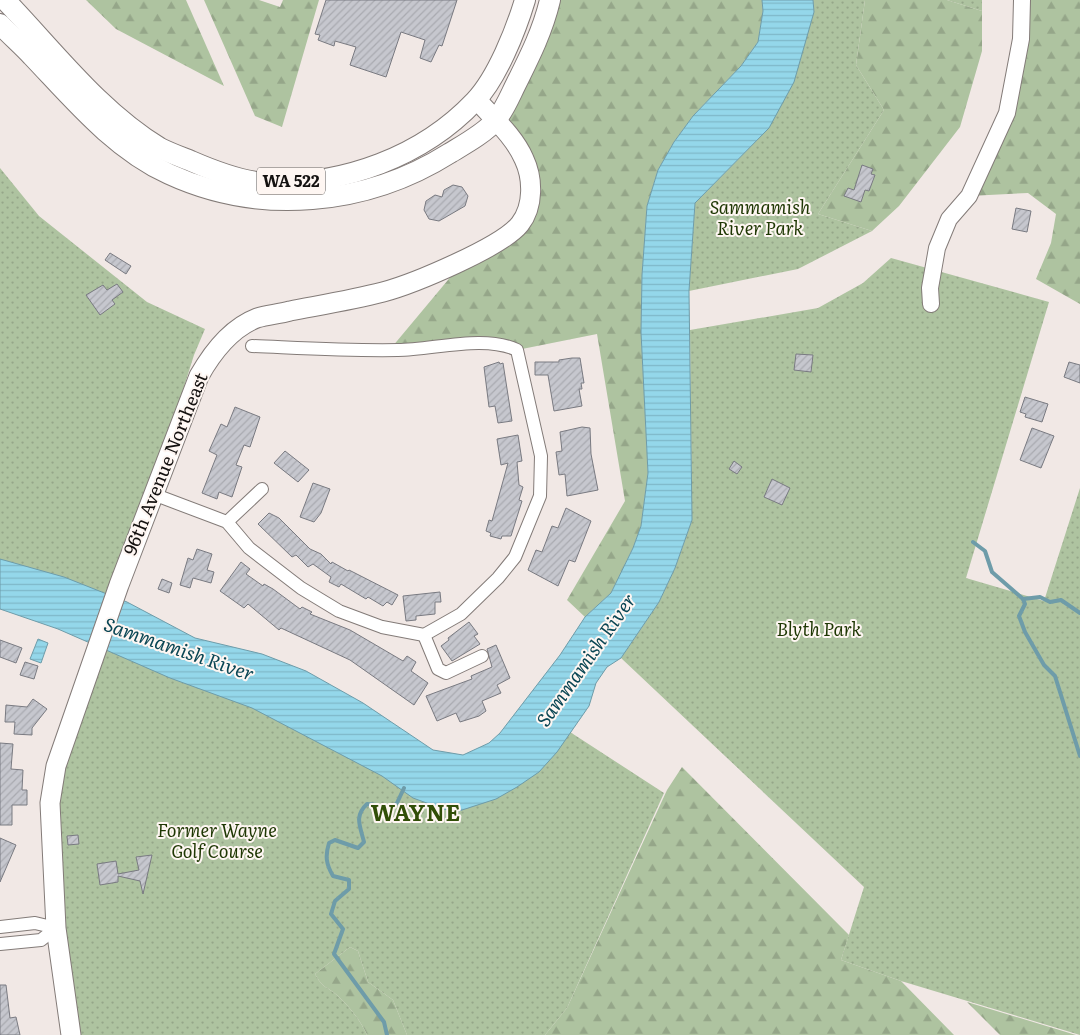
<svg xmlns="http://www.w3.org/2000/svg" width="1080" height="1035" viewBox="0 0 1080 1035" font-family="Literata,serif">
	<defs>
		<pattern id="forest-firs" width="22" height="20" patternUnits="userSpaceOnUse" patternTransform="scale(1.25)"><rect width="22" height="20" fill="#aec3a0"/><path d="M5 1l3.5 6h-7zM16 11l3.5 6h-7z" fill="#95a689"/></pattern>
		<pattern id="park-dots" width="8" height="8" patternUnits="userSpaceOnUse" patternTransform="scale(1.25)"><rect width="8" height="8" fill="#aec3a0"/><path d="M2 2h.1M6 6h.1" fill="none" stroke="#95a689" stroke-width="1.8" stroke-linecap="round"/></pattern>
		<pattern id="water-rules" width="6" height="5" patternUnits="userSpaceOnUse" patternTransform="scale(1.25)"><rect width="6" height="5" fill="#94d7ea"/><path d="M0 2.5h6" fill="none" stroke="#7fb8c8"/></pattern>
		<pattern id="building-hatch" width="6" height="6" patternUnits="userSpaceOnUse" patternTransform="scale(1.25)"><rect width="6" height="6" fill="#c6c7ce"/><path d="M-1 1l2-2M0 6l6-6M5 7l2-2" fill="none" stroke="#a9aab0"/></pattern>
	</defs>
	<rect width="100%" height="100%" fill="#f1e8e5"/>
	<g fill="url(#forest-firs)">
		<polygon points="86,0 186,0 224,86 116,29"/>
		<polygon points="204,0 259,0 280,7 283,0 319,0 282,127 255,116"/>
		<polygon points="550,0 762,0 763,11 758,42 741,66 693,116 674,142 658,170 647,206 642,275 641,332 648,473 641,526 633,548 611,593 585,617 567,600 625,501 597,334 517,350 392,347 468,256 521,223 530,180 495,121"/>
		<polygon points="865,0 947,0 982,11 982,51 960,127 899,206 872,231 818,214 884,110 856,65"/>
		<polygon points="1022,0 1080,0 1080,304 1036,279 1051,243 1056,214 1028,193 969,196 1007,113"/>
		<polygon points="682,767 849,935 841,960 901,981 954,1035 545,1035 567,1008 667,790"/>
		<path d="M350,947L358,951L368,982L393,1000L407,1035H367C361,1021 349,1006 338,996C327,986 323,989 315,974Z"/>
		<polygon points="967,1002 1076,1035 1000,1035"/>
	</g>
	<g fill="url(#park-dots)">
		<polygon points="813,0 865,0 856,65 884,110 818,214 872,231 798,269 689,291 695,203 769,128 814,12"/>
		<polygon points="947,0 982,0 982,11"/>
		<polygon points="0,168 39,216 147,302 205,329 194,355 110,623 0,593"/>
		<polygon points="891,258 1049,302 966,578 1044,601 1080,488 1080,1035 901,981 841,960 864,887 621,658 659,602 675,568 692,520 690,330 818,308 863,283"/>
		<path d="M109,625L409,754L490,772L570,732L664,793L567,1008L545,1035H407L393,1000L368,982L358,951L350,947L315,974C323,989 327,986 338,996C349,1006 361,1021 367,1035H70L50,803Z"/>
	</g>
	<g fill="url(#water-rules)" stroke="#6e9ca9">
		<polygon points="762,0 813,0 814,12 794,82 769,128 695,203 689,291 692,520 675,568 659,602 621,658 607,667 596,683 589,706 557,752 539,772 517,787 496,799 459,811 443,809 413,798 382,776 252,708 170,678 58,629 0,609 0,559 64,577 127,602 195,638 262,654 306,671 363,703 433,750 463,755 489,743 500,733 560,655 585,617 611,593 633,548 641,526 648,473 641,332 642,275 647,206 658,170 674,142 693,116 741,66 758,42 763,11"/>
		<polygon points="38,639 48,643 41,663 30,659"/>
	</g>
	<g fill="none" stroke-linecap="round" stroke-linejoin="round">
		<g stroke="#6e9ca9" stroke-width="4">
			<polyline points="973,542 985,551 992,572 1023,599 1025,604 1019,616 1025,632 1044,665 1055,676 1080,756"/>
			<polyline points="1023,599 1040,597 1050,602 1061,600 1080,613"/>
			<path d="M387,1035L384,1022L334,954L343,929L331,914L335,901L349,889V880L333,876C326,864 325,856 329,843L335,840L358,848L364,842C360,826 354,816 367,804L377,805L389,810L397,803L404,788"/>
		</g>
	</g>
	<g fill="url(#building-hatch)" stroke="#797a81">
		<polygon points="326,0 457,0 442,46 439,45 431,62 420,58 425,40 401,32 386,77 350,65 356,47 335,41 334,46 318,40 320,35 315,34"/>
		<polygon points="862,165 873,169 871,174 875,175 869,191 865,190 861,202 844,196 848,188 854,190"/>
		<polygon points="453,185 462,187 468,196 465,206 439,221 429,219 424,210 426,201 435,195 442,197 444,190"/>
		<polygon points="1016,208 1031,211 1027,232 1012,229"/>
		<polygon points="110,253 131,266 126,274 105,260"/>
		<polygon points="117,284 123,292 112,300 115,304 100,315 86,295 103,285 107,290"/>
		<polygon points="796,354 813,355 811,372 794,370"/>
		<polygon points="572,358 580,358 584,383 581,383 582,389 579,389 582,406 554,411 548,375 535,375 535,362 559,362 559,360"/>
		<polygon points="499,362 500,364 503,363 512,421 498,423 495,406 489,407 484,367"/>
		<polygon points="1069,362 1080,365 1080,383 1064,377"/>
		<polygon points="1025,397 1048,404 1042,422 1025,417 1026,414 1020,412"/>
		<polygon points="235,407 260,417 250,447 244,445 236,465 242,467 232,497 219,492 217,499 202,493 217,455 209,451 221,424 227,427"/>
		<polygon points="582,427 590,428 591,454 598,490 567,496 565,474 559,475 556,452 562,451 560,432"/>
		<polygon points="1032,428 1054,436 1041,468 1020,460"/>
		<polygon points="518,435 522,461 517,462 519,485 523,487 519,500 522,501 511,536 502,536 501,539 490,536 491,533 486,531 489,520 492,521 508,463 501,465 497,439"/>
		<polygon points="285,451 309,470 298,482 274,463"/>
		<polygon points="734,461 742,467 737,474 729,469"/>
		<polygon points="772,479 790,488 782,505 764,497"/>
		<polygon points="313,483 330,489 321,513 314,522 300,517"/>
		<polygon points="566,508 591,521 575,562 569,560 558,586 528,570 536,550 542,552 552,526 558,528"/>
		<polygon points="269,513 279,518 310,549 321,554 331,564 332,562 348,571 349,570 398,595 392,605 387,602 383,606 368,597 366,599 341,584 339,587 329,582 331,577 313,564 308,567 296,555 292,557 258,524"/>
		<polygon points="197,549 212,554 207,570 214,572 211,583 193,578 190,588 180,585 188,558 193,560"/>
		<polygon points="241,562 250,569 246,574 263,586 264,584 273,589 300,609 302,607 312,612 310,614 350,630 403,661 407,656 416,662 411,671 428,683 414,705 350,660 281,628 279,630 248,604 244,608 220,591"/>
		<polygon points="162,579 172,583 169,593 158,589"/>
		<polygon points="440,592 441,602 435,602 435,614 416,616 416,620 406,621 403,596"/>
		<polygon points="469,622 478,634 474,636 480,644 452,661 441,646 449,640 448,638"/>
		<polygon points="0,640 22,648 16,663 0,657"/>
		<polygon points="496,645 510,678 497,685 501,693 482,701 486,711 479,716 460,722 456,713 437,721 426,696 472,679 471,676 492,667 487,649"/>
		<polygon points="25,662 38,666 34,679 20,675"/>
		<polygon points="33,699 47,709 32,728 32,735 14,734 15,722 5,722 6,705 27,707"/>
		<polygon points="0,743 13,744 11,769 23,770 22,790 27,790 27,805 12,805 12,825 0,825"/>
		<polygon points="78,835 79,844 68,845 67,836"/>
		<polygon points="0,838 16,845 0,882"/>
		<polygon points="152,855 143,894 140,881 118,876 118,882 100,885 97,864 116,861 118,874 139,870 136,857"/>
		<polygon points="0,985 6,985 10,1018 16,1017 20,1035 0,1035"/>
	</g>
	<g fill="none" stroke-linecap="round" stroke-linejoin="round">
		<defs>
			<g id="minor">
				<path d="M153,494L227,522L249,548L301,588L339,611L382,627L424,635L461,614L498,578L515,557L540,496L541,456L517,350C484,334 433,350 398,350C350,351 301,348 252,346"/>
				<polyline points="227,522 262,489"/>
				<polyline points="424,635 438,669 446,673 482,656"/>
				<polyline points="0,927 35,923 56,928"/>
				<polyline points="0,944 41,940 56,928"/>
			</g>
			<polyline id="tertiary" points="931,304 930,288 937,248 949,219 969,196 1007,113 1021,39 1022,0"/>
			<path id="secondary" d="M71,1035L56,928L50,803L56,766L119,585L199,376C212,353 231,328 257,318C267,315 279,314 290,311C321,305 352,300 383,292C413,284 502,247 520,224C534,206 533,178 524,159C514,136 493,118 477,100"/>
			<g id="primary">
				<path d="M5,0C54,51 99,111 160,148C170,153 181,157 191,161C214,171 242,182 267,183C344,185 422,157 475,101C497,78 516,30 525,0"/>
				<path d="M0,24C10,35 22,45 32,56C73,99 114,149 169,174C260,216 366,206 450,153C465,144 485,133 496,120C505,109 510,96 516,84C530,56 543,30 550,0"/>
			</g>
		</defs>
		<use href="#minor" stroke="#837b78" stroke-width="14"/>
		<use href="#tertiary" stroke="#837b78" stroke-width="18"/>
		<use href="#secondary" stroke="#837b78" stroke-width="21"/>
		<use href="#primary" stroke="#837b78" stroke-width="22"/>
		<use href="#minor" stroke="#fff" stroke-width="12"/>
		<use href="#tertiary" stroke="#fff" stroke-width="16"/>
		<use href="#secondary" stroke="#fff" stroke-width="19"/>
		<use href="#primary" stroke="#fff" stroke-width="20"/>
	</g>
	<g text-anchor="middle" stroke-width="4" stroke-linejoin="round" paint-order="stroke">
		<rect fill="#fef6f2" stroke="#5a5654" stroke-width="1" x="257" y="167.5" width="68" height="27" rx="4"/>
		<g font-size="16" font-weight="bold" fill="#141110">
			<text x="291" y="187">WA 522</text>
		</g>
		<g font-size="18" font-style="italic" fill="#1e3703" stroke="#fef6f2">
			<text x="760" y="214">Sammamish<tspan x="760" dy="21">River Park</tspan></text>
			<text x="819" y="636">Blyth Park</text>
			<text x="217" y="837">Former Wayne<tspan x="217" dy="21">Golf Course</tspan></text>
		</g>
		<g font-size="18" fill="#141110" stroke="#fef6f2">
			<text transform="translate(166 464) rotate(-68)" y="6">96th Avenue Northeast</text>
		</g>
		<g font-size="19" font-style="italic" fill="#0a4654" stroke="#fef6f2">
			<text transform="translate(179 649) rotate(19)" y="7">Sammamish River</text>
			<text transform="translate(586 660) rotate(-55)" y="7">Sammamish River</text>
		</g>
		<g font-size="22" font-weight="bold" letter-spacing="1" fill="#314e07" stroke="#fef6f2">
			<text x="416" y="821">WAYNE</text>
		</g>
	</g>
</svg>
